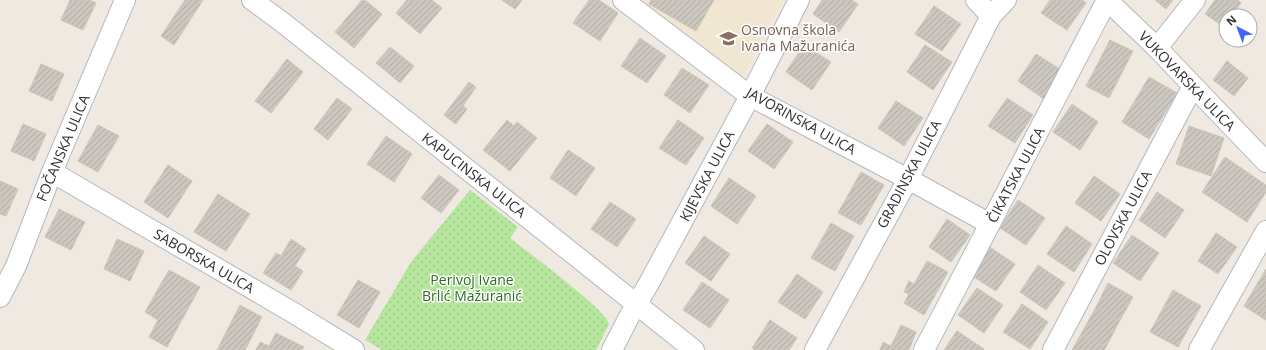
<svg xmlns="http://www.w3.org/2000/svg" width="1266" height="350" viewBox="0 0 1266 350" font-family="'Open Sans',sans-serif">
	<defs>
		<pattern id="grass-dots" width="8" height="8" patternUnits="userSpaceOnUse"><rect width="8" height="8" fill="#b6e59e"/><path d="M2 2h.1M6 6h.1" fill="none" stroke="#9dc588" stroke-width="1.8" stroke-linecap="round"/></pattern>
		<pattern id="building-hatch" width="6" height="6" patternUnits="userSpaceOnUse"><rect width="6" height="6" fill="#cbc7bf"/><path d="M-1 1l2-2M0 6l6-6M5 7l2-2" fill="none" stroke="#afaba4"/></pattern>
	</defs>
	<rect width="100%" height="100%" fill="#efe9e1"/>
	<polygon fill="#f0e6d1" points="641,0 784,0 743,77"/>
	<path fill="url(#grass-dots)" d="M470,190L518,227L510,238C526,251 607,310 609,324L596,350H382L365,340L411,262Z"/>
	<g fill="url(#building-hatch)" stroke="#cbc5ba">
		<polygon points="70,0 89,0 96,3 83,30 61,20"/>
		<polygon points="185,0 203,0 174,45 161,36"/>
		<polygon points="362,0 365,0 382,14 354,48 335,32"/>
		<polygon points="407,0 432,0 442,8 420,34 396,13"/>
		<polygon points="502,0 522,0 515,9"/>
		<polygon points="589,0 599,0 618,13 600,41 573,23"/>
		<polygon points="651,0 714,0 696,31 649,4"/>
		<polygon points="822,0 852,0 858,4 839,32 813,14"/>
		<polygon points="1050,0 1082,0 1086,3 1067,30 1041,13"/>
		<polygon points="1155,0 1173,0 1166,9"/>
		<polygon points="1215,0 1238,0 1241,3 1232,16 1226,16 1226,24 1224,27 1205,14"/>
		<polygon points="934,6 961,24 942,51 915,34"/>
		<polygon points="640,38 666,56 647,83 621,66"/>
		<polygon points="1110,40 1133,51 1109,98 1086,86"/>
		<polygon points="804,45 831,62 812,90 786,72"/>
		<polygon points="925,45 952,62 933,90 907,72"/>
		<polygon points="390,47 414,66 400,83 376,63"/>
		<polygon points="1036,54 1063,71 1044,99 1018,81"/>
		<polygon points="287,59 303,72 271,113 255,101"/>
		<polygon points="1227,61 1248,78 1234,96 1213,80"/>
		<polygon points="41,64 64,74 52,101 29,91"/>
		<polygon points="682,68 709,85 690,113 664,95"/>
		<polygon points="1149,77 1177,93 1149,139 1122,122"/>
		<polygon points="469,82 476,87 463,106 467,109 456,124 444,115"/>
		<polygon points="337,98 352,109 328,140 314,129"/>
		<polygon points="1007,98 1033,115 1015,143 988,126"/>
		<polygon points="896,101 923,118 904,146 878,128"/>
		<polygon points="1072,104 1098,122 1080,150 1053,132"/>
		<polygon points="507,120 514,126 517,122 537,138 510,171 483,150"/>
		<polygon points="678,120 704,138 686,165 659,148"/>
		<polygon points="23,124 46,134 34,161 11,151"/>
		<polygon points="767,124 793,142 774,169 748,151"/>
		<polygon points="98,125 119,136 98,172 78,161"/>
		<polygon points="1189,126 1224,138 1211,176 1176,164"/>
		<polygon points="386,136 412,154 394,182 367,164"/>
		<polygon points="568,150 595,168 576,196 550,178"/>
		<polygon points="1225,157 1266,185 1266,192 1247,222 1202,192"/>
		<polygon points="168,165 192,181 168,218 144,202"/>
		<polygon points="861,172 884,185 861,225 838,213"/>
		<polygon points="439,175 459,190 441,213 421,198"/>
		<polygon points="1094,176 1120,194 1101,221 1075,203"/>
		<polygon points="729,178 756,196 737,224 711,206"/>
		<polygon points="0,181 18,189 6,216 0,214"/>
		<polygon points="1157,192 1184,210 1165,238 1139,220"/>
		<polygon points="218,194 250,214 226,251 194,232"/>
		<polygon points="1018,200 1045,218 1026,245 1000,228"/>
		<polygon points="610,202 636,219 617,247 591,229"/>
		<polygon points="59,209 85,222 71,250 45,237"/>
		<polygon points="947,219 970,235 951,262 929,247"/>
		<polygon points="831,223 854,236 835,271 811,258"/>
		<polygon points="1066,226 1092,244 1074,272 1047,254"/>
		<polygon points="1216,233 1237,247 1218,274 1198,261"/>
		<polygon points="1132,235 1159,253 1140,281 1113,263"/>
		<polygon points="704,236 730,254 711,281 685,263"/>
		<polygon points="117,239 144,251 130,281 104,269"/>
		<polygon points="291,239 306,249 295,266 303,271 291,290 263,273 276,253 281,256"/>
		<polygon points="988,246 1015,264 996,291 969,274"/>
		<polygon points="927,261 948,272 924,315 904,303 909,294 904,292 909,281 914,284"/>
		<polygon points="1038,265 1065,283 1046,310 1020,292"/>
		<polygon points="1266,269 1266,320 1244,306"/>
		<polygon points="169,270 200,287 167,347 149,337 158,320 145,312"/>
		<polygon points="797,274 823,292 805,319 778,302"/>
		<polygon points="358,280 380,292 359,328 337,315"/>
		<polygon points="702,282 729,300 710,328 683,310"/>
		<polygon points="1108,283 1133,297 1119,322 1095,309"/>
		<polygon points="977,288 1003,305 984,333 958,315"/>
		<polygon points="1173,290 1201,306 1178,347 1150,332"/>
		<polygon points="1022,304 1048,322 1030,349 1003,332"/>
		<polygon points="240,305 262,317 245,350 217,350"/>
		<polygon points="1095,309 1119,322 1106,347 1081,334"/>
		<polygon points="770,320 797,338 789,350 755,350 752,348"/>
		<polygon points="901,325 916,332 909,350 901,350 891,346"/>
		<polygon points="957,331 984,349 983,350 944,350"/>
		<polygon points="276,333 304,347 302,350 256,350 260,342 269,346"/>
		<polygon points="1081,334 1106,347 1104,350 1072,350"/>
		<polygon points="883,342 891,346 901,350 880,350"/>
	</g>
	<g fill="none" stroke-linecap="round" stroke-linejoin="round">
		<defs>
			<g id="minor">
				<polyline points="252,0 282,22 694,350"/>
				<polyline points="623,0 750,96 908,179 990,224"/>
				<polyline points="976,0 991,16"/>
				<polyline points="1107,0 1157,48 1266,162"/>
				<polyline points="1157,48 1195,0"/>
				<polyline points="52,172 292,312 354,350"/>
				<polyline points="0,297 16,266 52,172 125,0"/>
				<polyline points="612,350 629,317 648,285 750,96 799,0"/>
				<polyline points="815,350 908,179 991,16 1006,0"/>
				<polyline points="924,350 1107,0"/>
				<polyline points="1053,350 1193,86"/>
				<polyline points="1199,350 1266,231"/>
			</g>
		</defs>
		<use href="#minor" stroke="#b4b7c1" stroke-width="22"/>
		<use href="#minor" stroke="#fff" stroke-width="20"/>
	</g>
	<defs>
		<symbol id="school-bare" viewBox="-9 -9 18 18"><path d="M0-5L7-2L0 1L-7-2ZM-4 1L0 2.5L4 1V4Q0 6-4 4Z" fill="#8d6e63" stroke="#fff" stroke-width="2.5" paint-order="stroke"/></symbol>
	</defs>
	<g fill-rule="evenodd">
		<use href="#school-bare" x="716" y="26" width="25" height="25"/>
	</g>
	<g text-anchor="middle" stroke-width="3" stroke-linejoin="round" paint-order="stroke">
		<g font-size="14" fill="#785e54" stroke="#fff" text-anchor="start">
			<text x="741" y="35">Osnovna škola<tspan x="741" dy="16">Ivana Mažuranića</tspan></text>
		</g>
		<g font-size="14" fill="#2e2e2e" stroke="#fff">
			<text transform="translate(1187 81) rotate(46)" y="5">VUKOVARSKA ULICA</text>
			<text transform="translate(801 121) rotate(29)" y="5">JAVORINSKA ULICA</text>
			<text transform="translate(63 148) rotate(-67)" y="5">FOČANSKA ULICA</text>
			<text transform="translate(909 174) rotate(-62)" y="5">GRADINSKA ULICA</text>
			<text transform="translate(474 175) rotate(38)" y="5">KAPUCINSKA ULICA</text>
			<text transform="translate(1016 175) rotate(-62)" y="5">ČIKATSKA ULICA</text>
			<text transform="translate(707 176) rotate(-62)" y="5">KIJEVSKA ULICA</text>
			<text transform="translate(1123 218) rotate(-62)" y="5">OLOVSKA ULICA</text>
			<text transform="translate(204 261) rotate(30)" y="5">SABORSKA ULICA</text>
		</g>
		<g font-size="14" fill="#2c6e1b" stroke="#fff">
			<text x="472" y="285">Perivoj Ivane<tspan x="472" dy="16">Brlić Mažuranić</tspan></text>
		</g>
	</g>
	<g transform="translate(1238 28) rotate(318)"><circle r="19" fill="#ffffff" stroke="#ababab"/>
	<path d="M0-3L7 15L0 10L-7 15Z" fill="#4264fb"/>
	<text y="-6" font-size="11" font-weight="bold" text-anchor="middle" fill="#2e2e2e">N</text>
	</g>
</svg>
